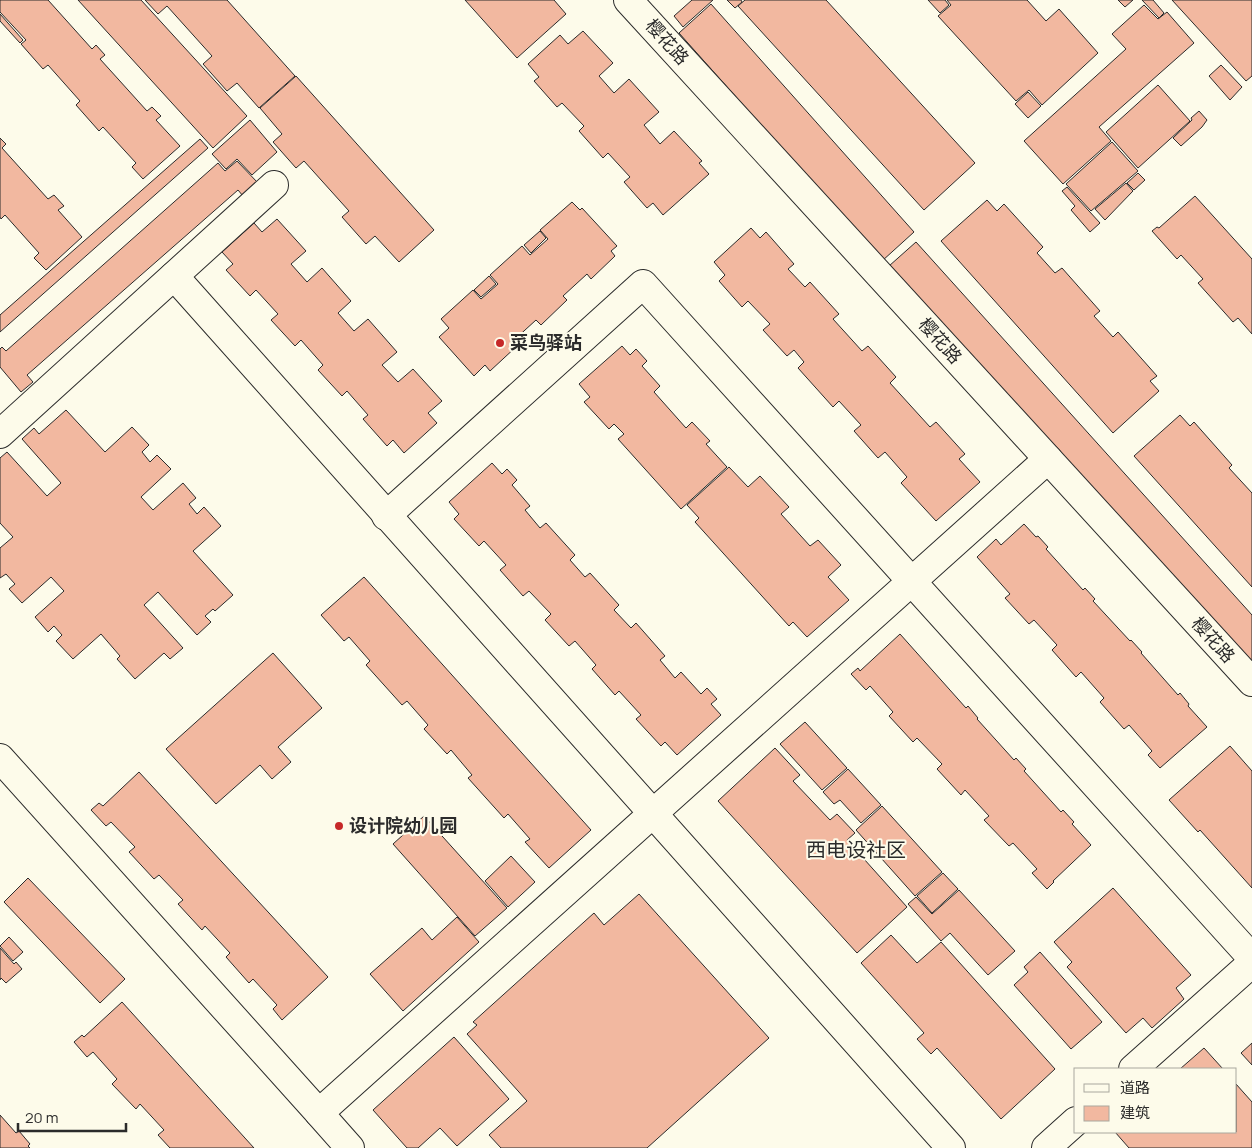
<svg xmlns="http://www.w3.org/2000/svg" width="1252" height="1148" viewBox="0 0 1252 1148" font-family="Manrope,'Noto Sans SC',sans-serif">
	<rect width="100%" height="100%" fill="#fdfbea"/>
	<g fill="#f2b8a0" stroke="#2b2b2b">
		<polygon points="0,0 48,0 92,49 96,45 105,55 100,59 147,111 152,107 161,116 156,120 180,146 143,179 132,167 136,163 103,127 99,131 76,105 80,101 48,65 43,69 21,44 26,40 0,12"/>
		<polygon points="78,0 141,0 247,116 213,148"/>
		<polygon points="145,0 227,0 295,76 259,108 237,83 227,91 203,64 212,56 167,6 158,14"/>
		<polygon points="465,0 554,0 566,14 517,58"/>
		<polygon points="692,0 713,0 683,27 674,16"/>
		<polygon points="727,0 741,0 742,2 735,8"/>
		<polygon points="745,0 826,0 975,163 924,210 738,6"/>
		<polygon points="928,0 945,0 949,5 940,13"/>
		<polygon points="947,0 1027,0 1046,21 1059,9 1098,53 1042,105 1029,90 1016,101 938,16 951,5"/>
		<polygon points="1118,0 1133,0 1125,7"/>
		<polygon points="1142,0 1153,0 1164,13 1159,18"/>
		<polygon points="1172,0 1252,0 1252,76 1246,81"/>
		<polygon points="711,4 914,232 882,261 679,33"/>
		<polygon points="1144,5 1158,19 1167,12 1194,43 1099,127 1111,141 1063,184 1024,141 1126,49 1112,34"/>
		<polygon points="0,14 23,40 20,43 0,21"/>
		<polygon points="583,31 613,63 599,76 614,93 629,79 659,112 644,125 660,144 674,131 702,161 699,163 709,174 663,215 653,203 647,208 624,182 630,177 608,153 603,158 579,131 584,126 562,103 557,107 534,81 539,77 528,64 560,35 568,44"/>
		<polygon points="1221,65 1242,87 1230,100 1209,76"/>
		<polygon points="296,76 434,230 399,262 375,236 366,244 342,217 349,211 304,161 296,168 273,142 282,134 260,108"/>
		<polygon points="1158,85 1190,121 1138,168 1106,132"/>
		<polygon points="1028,92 1041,106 1028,118 1015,104"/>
		<polygon points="1199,111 1207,120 1202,127 1181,146 1173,138 1192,120 1191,118"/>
		<polygon points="250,120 277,152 252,175 237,159 226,169 212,154"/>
		<polygon points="0,138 6,144 2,148 48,199 54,195 64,206 58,210 82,237 46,270 34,258 39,253 5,215 1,219 0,217"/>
		<polygon points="200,139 208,148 0,332 0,315"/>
		<polygon points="1112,142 1138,171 1091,211 1066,184"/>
		<polygon points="237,161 258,183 243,196 238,190 27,375 33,382 21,392 0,367 0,349 2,347 6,351 218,163 225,171"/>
		<polygon points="1138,173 1145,180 1134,190 1127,183"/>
		<polygon points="1126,183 1133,191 1105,220 1095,209"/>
		<polygon points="1067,187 1100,223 1090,232 1071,210 1075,206 1062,191"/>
		<polygon points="1195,196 1252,259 1252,334 1238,318 1233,322 1198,283 1203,279 1181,255 1177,259 1152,231 1157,227 1159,228"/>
		<polygon points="987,200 997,211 1004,204 1043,247 1037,253 1055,273 1062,268 1100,311 1094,316 1113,337 1118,332 1157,376 1150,381 1159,391 1113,433 941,241"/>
		<polygon points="572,202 580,210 582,208 617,246 611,251 615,256 591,279 587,274 563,296 567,300 541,325 536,320 513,341 517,346 490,371 485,365 474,376 439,337 449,328 441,319 473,290 481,299 498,284 490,275 522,246 530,255 548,239 540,230"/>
		<polygon points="277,219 306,251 291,264 307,282 322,268 351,301 338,313 354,331 368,319 397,352 382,365 398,382 413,369 442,401 428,413 437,423 404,453 393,440 387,446 363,419 368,415 347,391 342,396 318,370 323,365 301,340 295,346 271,320 278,314 256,290 250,296 226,270 233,264 222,252 254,223 262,232"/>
		<polygon points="751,228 760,238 766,232 794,264 788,269 805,287 810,282 839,314 833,319 862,351 868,346 896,377 890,383 930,427 936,422 965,454 959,459 980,482 936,521 901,483 907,477 885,452 878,458 854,431 861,425 839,401 833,407 798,368 804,362 794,350 787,356 763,330 770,324 748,301 742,307 719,281 725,275 714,262"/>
		<polygon points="540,231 546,238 531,253 524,245"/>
		<polygon points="916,242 1252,615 1252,669 889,266"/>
		<polygon points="489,276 496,284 481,297 474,290"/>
		<polygon points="622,346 630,355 636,349 647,361 642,366 660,386 654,392 686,428 692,422 710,441 706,444 727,467 681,509 618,439 624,434 614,424 609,429 584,402 590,397 579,384"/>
		<polygon points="66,410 105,452 132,427 149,445 142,452 150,462 157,455 171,469 141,497 153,510 183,483 196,498 189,504 197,514 204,507 221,526 193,551 233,595 215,611 213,609 205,616 211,622 197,635 158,592 144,605 183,648 170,659 164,653 135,679 117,659 120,656 101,634 73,659 56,641 62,635 54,626 48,632 35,617 64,591 51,577 22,603 9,589 15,584 6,574 0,578 0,548 13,537 0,523 0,458 7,452 47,496 61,483 22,439 34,428 39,434"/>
		<polygon points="1180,415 1190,426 1194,422 1232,465 1229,468 1252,493 1252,587 1134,456"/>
		<polygon points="492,463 502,474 507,469 517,480 512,485 530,506 525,510 540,528 546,523 575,555 570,560 585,577 590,573 619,605 614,610 631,628 636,623 665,656 660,660 675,678 681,672 701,694 707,688 717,699 711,704 721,715 677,755 665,742 661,746 636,719 641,715 619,691 615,695 592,669 596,665 575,641 569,646 545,620 551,614 529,591 523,596 500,570 506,565 484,541 479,546 454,519 459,514 449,502"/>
		<polygon points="729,467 748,487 760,476 789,507 781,514 810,546 818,540 841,565 828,577 849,600 807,637 793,622 789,626 695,522 699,518 687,505"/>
		<polygon points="1024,524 1036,537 1038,536 1048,547 1046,549 1083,590 1085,588 1095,599 1093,601 1130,641 1131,640 1142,652 1141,653 1178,695 1180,693 1189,704 1188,706 1207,727 1160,768 1148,755 1152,751 1129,725 1124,729 1100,702 1104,698 1081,672 1076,677 1052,650 1057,645 1034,620 1029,624 1005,598 1010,594 977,557 996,539 1001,545"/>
		<polygon points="364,577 591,830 549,868 525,842 530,839 508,814 504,818 468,778 472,775 451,750 447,754 424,729 428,725 407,701 402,705 366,665 370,661 349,637 344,641 321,615"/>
		<polygon points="900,634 966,708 968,706 978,718 977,719 1014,760 1016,758 1026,769 1024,771 1061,812 1063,810 1074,822 1072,824 1091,845 1053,881 1054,882 1047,889 1032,873 1037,869 1013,843 1009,846 984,820 989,816 965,790 961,795 937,769 942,764 917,738 913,742 889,716 893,712 870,686 866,690 851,674 858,668 860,671"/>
		<polygon points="273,653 322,708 278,747 291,762 272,779 260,765 216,804 166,749"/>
		<polygon points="805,722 847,768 822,790 780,744"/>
		<polygon points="1230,746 1252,771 1252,888 1200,830 1198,832 1169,800"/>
		<polygon points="775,748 800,775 793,781 830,820 837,814 855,833 847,840 907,907 857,953 718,801"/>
		<polygon points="848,769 881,805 861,823 840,800 834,804 823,792"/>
		<polygon points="139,772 328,977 282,1020 273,1009 277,1005 253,979 249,983 226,957 230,953 205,926 202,930 178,904 183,900 159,875 154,879 129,852 135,847 111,822 106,826 91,810 99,803 103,806"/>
		<polygon points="882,806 942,872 915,896 856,830"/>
		<polygon points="424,816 507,908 475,936 393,844"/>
		<polygon points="511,856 535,882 508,907 485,881"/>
		<polygon points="943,873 958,889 932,913 917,896"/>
		<polygon points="28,878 125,979 100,1003 4,902"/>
		<polygon points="1113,888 1191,975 1176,988 1184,999 1152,1028 1143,1018 1126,1033 1067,967 1072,962 1054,942"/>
		<polygon points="959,890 1015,951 988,975 950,933 941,941 908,904 916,897 932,914"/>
		<polygon points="639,894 769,1038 647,1148 501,1148 489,1135 527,1101 467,1034 477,1025 473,1022 594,913 604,925"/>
		<polygon points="457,917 479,942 403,1011 370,974 422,928 432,940"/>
		<polygon points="891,935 917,963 941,942 1055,1069 1001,1119 937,1048 931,1054 917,1039 924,1033 861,963"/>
		<polygon points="9,937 23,952 13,961 0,946"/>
		<polygon points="0,948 14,964 16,962 22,969 6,983 1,978 0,980"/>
		<polygon points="1040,952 1102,1022 1071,1049 1014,985 1028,972 1024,967"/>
		<polygon points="122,1002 254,1148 170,1148 158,1135 164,1130 140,1104 136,1109 112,1084 117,1079 93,1052 87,1057 74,1042 82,1035 84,1037"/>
		<polygon points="454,1037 509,1099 457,1146 440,1128 418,1148 407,1148 373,1110"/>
		<polygon points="1252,1043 1252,1065 1241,1053"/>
		<polygon points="1204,1048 1223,1069 1180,1069"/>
		<polygon points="1236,1084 1252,1102 1252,1148 1129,1148 1115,1132 1236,1132"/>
		<polygon points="0,1115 16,1133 19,1131 30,1144 28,1146 30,1148 0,1148"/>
	</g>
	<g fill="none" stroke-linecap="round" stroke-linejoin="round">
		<defs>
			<g id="minor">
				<polyline points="628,0 1252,682"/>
				<polyline points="174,276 951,1148"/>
				<polyline points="0,434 274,185"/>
				<polyline points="386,516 643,284 1252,958"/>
				<polyline points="0,758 319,1113 1048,459"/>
				<polyline points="1133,1069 1252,963"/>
				<polyline points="319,1113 350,1148"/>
				<polyline points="1046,1148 1076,1121"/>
			</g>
		</defs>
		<use href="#minor" stroke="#2b2b2b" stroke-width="30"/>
		<use href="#minor" stroke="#fdfbea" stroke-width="28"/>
	</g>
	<g fill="#c62828" stroke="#fdfbea" stroke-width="2">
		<circle cx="500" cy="343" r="5"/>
		<circle cx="339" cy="826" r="5"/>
	</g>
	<g text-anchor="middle" stroke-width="4" stroke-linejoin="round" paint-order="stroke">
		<g font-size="18" fill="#2b2b2b" stroke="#fdfbea">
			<text transform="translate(667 42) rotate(48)" y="6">樱花路</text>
			<text transform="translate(940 341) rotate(48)" y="6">樱花路</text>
			<text transform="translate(1213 640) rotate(48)" y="6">樱花路</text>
		</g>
		<g font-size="18" font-weight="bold" fill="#2b2b2b" stroke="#fdfbea" text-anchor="start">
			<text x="510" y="349">菜鸟驿站</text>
			<text x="349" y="832">设计院幼儿园</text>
		</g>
		<g font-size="20" fill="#2b2b2b" stroke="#fdfbea">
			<text x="856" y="857">西电设社区</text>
		</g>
	</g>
	<rect x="1074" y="1068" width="162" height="65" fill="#fdfbea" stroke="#a9a89e"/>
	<rect x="1084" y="1084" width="25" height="8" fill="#fdfbea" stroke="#a9a89e"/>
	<text x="1120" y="1093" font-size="15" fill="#2b2b2b">道路</text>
	<rect x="1084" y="1106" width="25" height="15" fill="#f2b8a0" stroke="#a9a89e"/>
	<text x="1120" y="1118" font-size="15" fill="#2b2b2b">建筑</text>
	<path d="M18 1123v8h108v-8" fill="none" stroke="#2b2b2b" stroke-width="2.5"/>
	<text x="25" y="1123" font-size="15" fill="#2b2b2b" stroke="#fdfbea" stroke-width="4" paint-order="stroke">20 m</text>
</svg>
